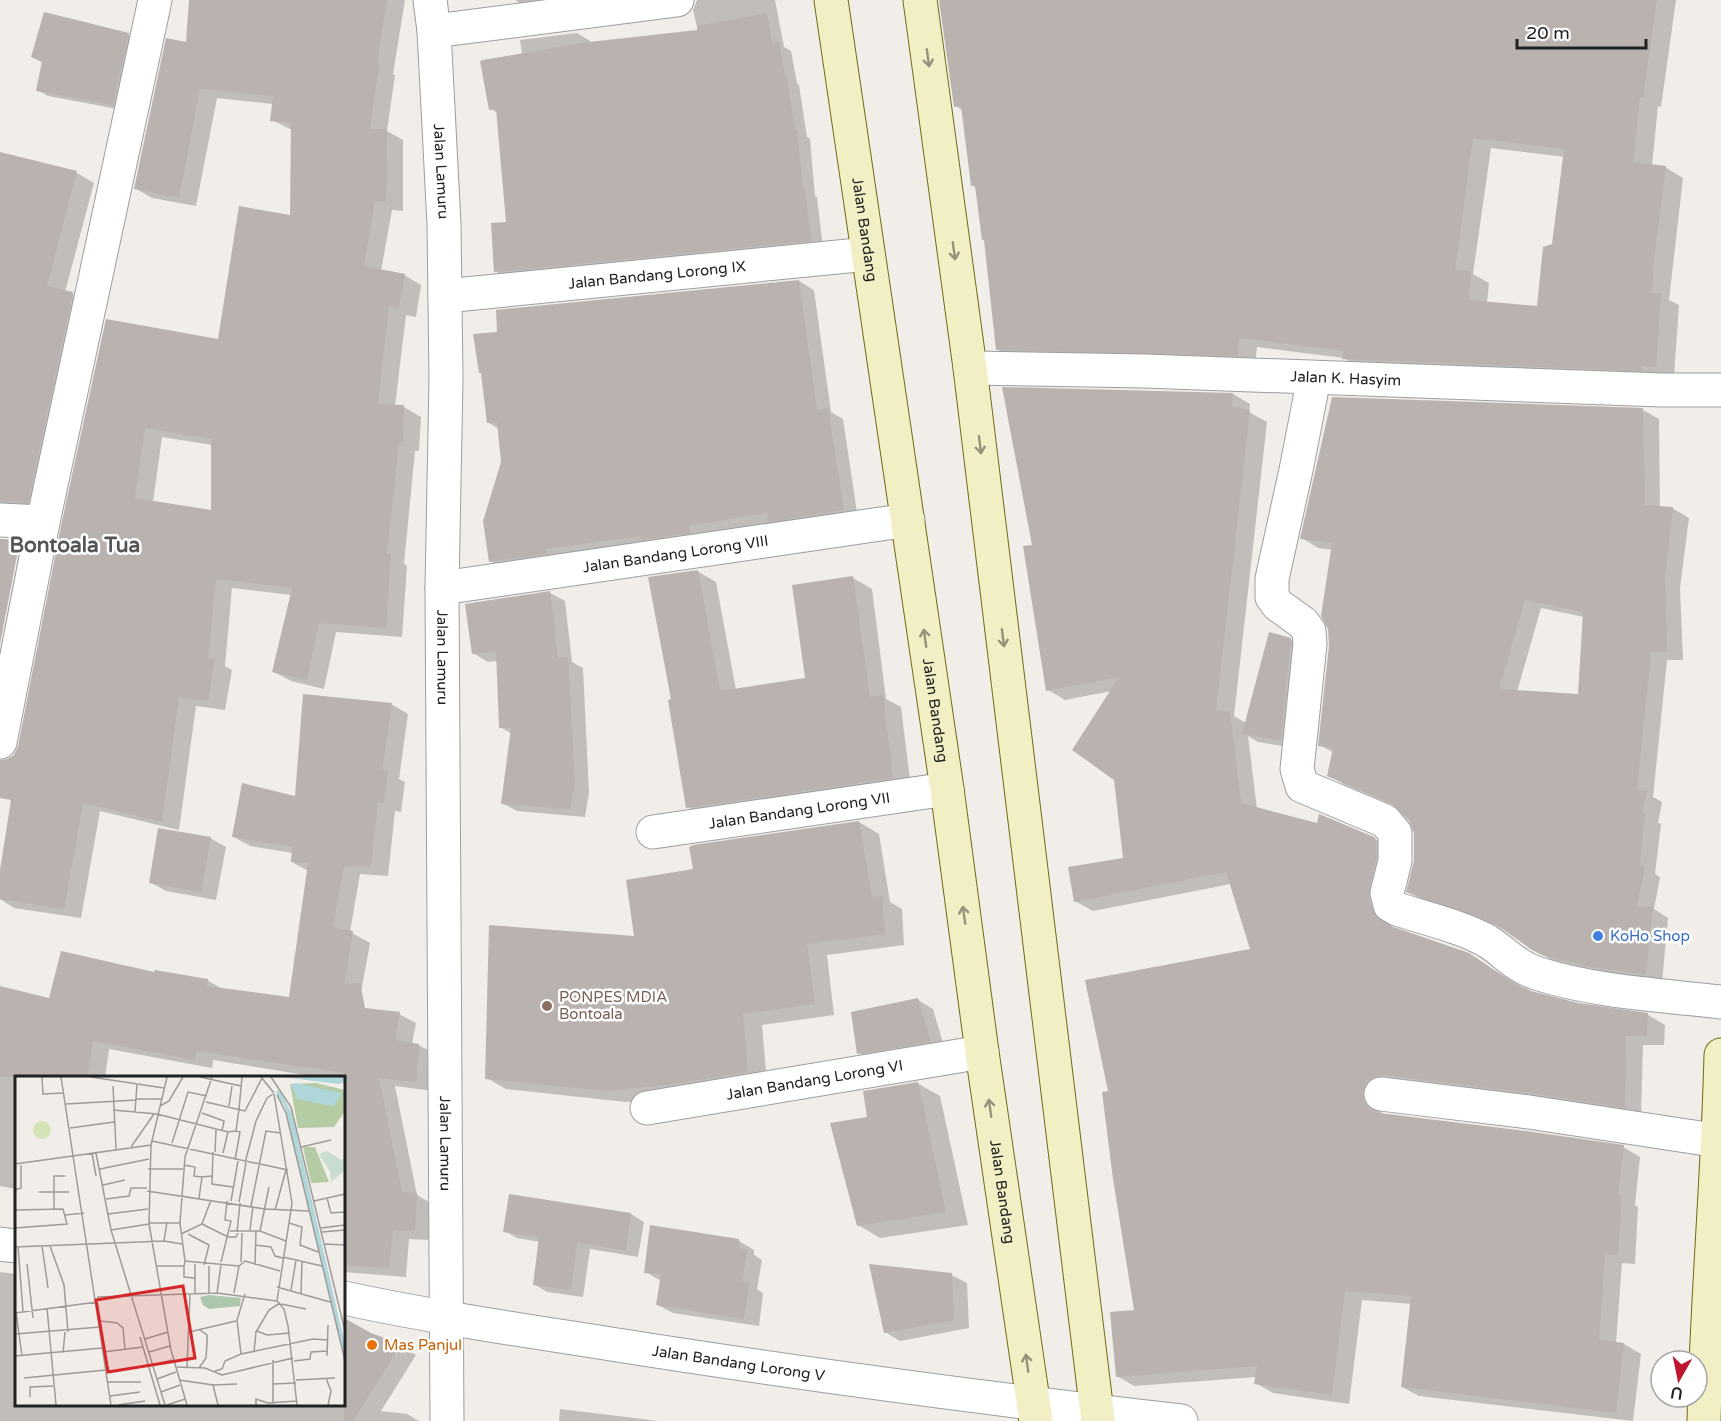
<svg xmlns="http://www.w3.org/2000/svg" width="1721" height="1421" viewBox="0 0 1721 1421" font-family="'Varela Round',sans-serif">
	<rect width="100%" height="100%" fill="#f1ede9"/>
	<g fill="#0003" fill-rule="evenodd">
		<path d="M198,0H405L393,74L395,75L387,131L403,140V211L392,210L381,271L404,275L421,285L416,317L406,315L395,406L404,407L421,417L419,451H415L404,564L407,566L402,637L336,632L324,689L291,681L274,672L292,595L232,588L225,666L232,670L225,710L196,706L179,830L100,811L81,918L14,908L0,899V880L15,786L0,784V760L6,761L15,756L20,746L107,321L220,341L291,216L292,130L272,120L273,104L217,98L196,206L152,198L135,188L193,45ZM162,437L212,445V512L153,502Z"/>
		<polygon points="515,0 585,0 528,8"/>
		<polygon points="697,0 775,0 784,47 791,51 797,83 799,85 807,137 810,139 815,196 817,197 823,248 508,279 495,271 507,223 497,113 491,109 482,60 522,54 520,40 577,33 590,41 590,43 698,31 693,10"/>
		<path d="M940,0H1676L1661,107L1658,106L1652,166L1665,167L1683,178L1669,300L1679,305L1674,376L1361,369L1344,358L1257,347L1255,365L1015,359L997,349L986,241L983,240L977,188L972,185L963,111L956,106ZM1491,148L1565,157L1553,246L1538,308L1487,303L1489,283L1473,274Z"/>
		<polygon points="128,35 138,40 123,110 48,96 38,90 43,63 32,57"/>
		<polygon points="4,155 77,173 94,183 65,292 73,294 90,303 45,511 0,523 0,170"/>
		<polygon points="799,281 814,290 831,412 843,419 858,519 785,530 773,523 506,570 490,561 503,462 499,429 489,423 499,334"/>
		<polygon points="1004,389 1233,394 1250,404 1249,412 1267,422 1234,716 1246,723 1290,639 1305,648 1296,748 1258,742 1248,736 1257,809 1373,838 1391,848 1386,908 1392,927 1468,954 1530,992 1577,1004 1648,1015 1665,1025 1664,1045 1643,1045 1641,1116 1379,1103 1382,1115 1623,1147 1640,1157 1635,1205 1638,1207 1635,1264 1622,1263 1616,1343 1624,1344 1641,1354 1633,1421 1419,1396 1402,1387 1412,1304 1362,1300 1349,1404 1273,1393 1256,1383 1257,1377 1134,1386 1117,1376 1136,1311 1110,1092 1252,950 1231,884 1093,911 1075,901 1124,859 1112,691 1065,700 1048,690 1033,546"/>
		<path d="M1643,410L1659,419L1660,507L1672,508L1689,518L1680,588L1683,660H1667L1653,797L1662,802L1658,823L1661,824L1655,874L1660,877L1654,909L1668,918L1662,983L1602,975L1554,962L1502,927L1424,901L1408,892L1415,861V833L1411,820L1397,807L1345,785L1329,775L1334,753L1320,745L1330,646L1332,550L1318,548L1302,538ZM1541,608L1584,617L1579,695L1517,692Z"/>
		<polygon points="0,539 20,541 37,551 0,740 0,652 20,548 17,548 0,636"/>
		<polygon points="697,571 716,582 736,690 806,679 853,578 872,589 886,699 901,707 911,788 706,818 688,807 673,700"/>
		<polygon points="550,593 565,601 572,662 583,668 589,793 585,817 517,811 502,803 512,734 500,727 497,661 488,662 473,653"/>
		<polygon points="391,704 408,714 399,779 405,782 401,812 395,811 388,876 360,874 350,932 370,943 358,1009 399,1014 416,1023 412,1044 419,1045 436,1055 433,1091 395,1086 417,1195 434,1205 431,1240 409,1239 406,1277 344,1272 344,1078 324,1078 213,1060 212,1068 109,1049 105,1078 16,1078 16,1189 0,1186 0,988 50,1000 155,974 207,980 224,990 290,998 308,871 292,862 293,853 250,846 234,837 297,798"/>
		<polygon points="859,822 879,834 890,902 902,909 904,945 827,955 834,1015 762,1025 767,1083 689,1096 626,1102 506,1089 487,1078 636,938 695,871"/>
		<polygon points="210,838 226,847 216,900 166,891 150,882"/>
		<polygon points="918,1000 933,1009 945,1050 874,1062 859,1053"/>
		<polygon points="917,1083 940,1096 968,1225 880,1238 858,1225 869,1118"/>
		<polygon points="510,1195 631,1214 644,1222 638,1257 590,1249 583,1297 547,1292 534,1284 540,1242 517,1238 505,1231"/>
		<polygon points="739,1241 754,1250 754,1255 762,1260 757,1289 763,1293 759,1326 673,1313 658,1305 661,1281 646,1272"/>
		<polygon points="0,1272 16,1274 16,1404 344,1404 344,1320 416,1355 381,1411 407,1414 419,1421 0,1421"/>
		<polygon points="951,1275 967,1283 969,1328 900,1341 885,1332"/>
		<polygon points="560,1409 659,1421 559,1421"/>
	</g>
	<g fill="#bab2af" fill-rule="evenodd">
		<path d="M189,0H387L377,63L379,64L370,129H387L386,202L375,201L364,266L405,274L399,308L389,306L378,404L404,405L403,442H399L387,554H391L386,628L319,623L307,680L272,672L292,588L216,579L208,658L215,659L208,701L179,697L162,822L83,803L64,909L0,899V870L11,800L0,798V760L7,759L14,755L18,746L61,526L106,319L218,339L239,206L290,215L291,123L270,121L273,96L200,89L179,198L134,189L166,38L186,42ZM145,428L211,439V510L135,498Z"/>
		<path d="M939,0H1657L1643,97H1640L1633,162L1666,166L1654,259L1652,293H1661L1656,367L1642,366V371L1342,359L1344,351L1239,338L1238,356L996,350L984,240H982L975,186H971L961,106L954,107ZM1473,138L1564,149L1552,244L1543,247L1537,306L1469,300L1471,271L1455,270Z"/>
		<polygon points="44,12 129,33 113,105 36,91 42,61 31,57"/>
		<polygon points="767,13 772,43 779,42 785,76 787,76 795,130 797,130 803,188 805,188 811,241 494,272 491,223 506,222 496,109 489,110 480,61 580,43 697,30 697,26"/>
		<polygon points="0,152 77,171 47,286 73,292 28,503 0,501"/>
		<polygon points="799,280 817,410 828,408 844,510 768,522 767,513 689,526 691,533 641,540 641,536 546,549 547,554 489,562 483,521 501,462 497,422 487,423 481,373 479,373 473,334 497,332 496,310"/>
		<polygon points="1002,387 1233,393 1232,407 1250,410 1216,710 1230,712 1241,803 1317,823 1319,814 1374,837 1376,840 1376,859 1369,888 1369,898 1375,916 1388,925 1469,953 1512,982 1531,991 1578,1003 1648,1013 1647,1036 1626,1036 1625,1108 1531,1093 1383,1075 1374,1077 1366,1082 1362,1092 1364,1101 1369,1109 1379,1113 1526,1131 1624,1145 1618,1195 1622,1196 1618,1255 1605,1254 1599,1340 1624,1343 1616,1413 1401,1387 1411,1296 1345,1291 1332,1395 1254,1384 1257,1366 1116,1377 1110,1312 1134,1310 1113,1179 1102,1092 1108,1091 1085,980 1250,949 1226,872 1074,902 1068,867 1123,858 1114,780 1072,750 1119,677 1046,691 1023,546 1032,545"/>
		<path d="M1332,397L1643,408L1645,505L1673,507L1665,578L1667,652H1651L1637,790L1647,791L1642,813H1645L1640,865L1645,866L1637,906L1653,907L1646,975L1585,966L1542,955L1532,950L1504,930L1484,919L1406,892L1414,861V833L1409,821L1392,804L1327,776L1333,748L1318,746L1329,646L1328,629L1321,616L1332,543L1300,539ZM1525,600L1583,612L1578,694L1499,689Z"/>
		<polygon points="0,539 20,540 0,644"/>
		<polygon points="698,570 720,691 805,678 792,585 853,576 870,697 883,695 893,778 686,808 668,700 671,699 648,577"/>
		<polygon points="550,591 558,658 568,657 575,783 570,809 501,804 511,728 499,728 496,652 472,654 465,604"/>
		<polygon points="1269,632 1291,638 1281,740 1242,734"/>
		<polygon points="303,694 392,703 382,770 388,771 384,803 378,803 371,867 344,866 333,927 353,931 344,984 360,983 365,1008 400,1012 395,1040 419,1044 416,1082 379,1078 402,1192 417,1193 415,1231 393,1230 389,1268 344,1265 344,1073 197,1051 195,1060 93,1041 87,1077 0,1077 0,986 49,998 61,951 154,972 155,970 208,979 207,986 289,997 308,863 291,862 292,847 232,837 242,783 295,796"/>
		<polygon points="859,821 872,897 882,896 885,934 807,944 815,1004 743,1014 748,1072 668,1085 605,1091 485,1079 489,925 634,936 626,880 693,869 689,847 693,845"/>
		<polygon points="158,828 211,837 201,892 149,883"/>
		<polygon points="918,998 931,1042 857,1054 851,1012"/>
		<polygon points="918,1082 946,1212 857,1226 830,1123 867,1117 863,1091"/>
		<polygon points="509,1194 631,1213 626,1250 577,1243 571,1290 533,1285 539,1237 503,1232"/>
		<polygon points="650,1225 739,1239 739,1249 747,1250 742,1282 749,1283 744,1319 656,1305 661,1274 644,1273"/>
		<polygon points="869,1264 952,1273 954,1320 884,1333"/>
		<polygon points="344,1318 371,1333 401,1344 353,1421 344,1421"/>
	</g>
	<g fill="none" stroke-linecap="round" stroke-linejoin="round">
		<defs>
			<g id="minor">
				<path id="s1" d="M430,0L434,31L444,224L446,379L442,588L447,1421"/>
				<polyline points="434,31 677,0"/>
				<path id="s2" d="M445,296L868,254"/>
				<path id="s3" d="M970,368L1145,371L1662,390H1721"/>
				<path d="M1314,378L1296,470L1272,579V597L1278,605L1303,623L1309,631L1310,644L1297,769L1302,786L1385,821L1395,833V861L1387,893L1390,905L1397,909C1427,919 1460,926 1487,941C1505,952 1515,966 1536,973C1594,992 1661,995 1721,1002"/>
				<polyline points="0,520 43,522"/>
				<path id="s4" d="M442,588L908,520"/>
				<polyline points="0,742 43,522 155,0"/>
				<path id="s5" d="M653,832L947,789"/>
				<polyline points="1381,1094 1529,1112 1719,1141"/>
				<path id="s6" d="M647,1108L982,1052"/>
			</g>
			<g id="tertiary">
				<polyline points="0,1244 16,1246"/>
				<path id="s7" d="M344,1298C432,1317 522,1330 611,1344C800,1374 991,1399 1181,1421"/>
			</g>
			<g id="secondary">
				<path id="s8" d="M831,0L947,789L982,1052L1036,1421"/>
				<polyline points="920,0 970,368 1098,1421"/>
				<path d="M1704,1421C1707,1299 1718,1177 1721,1055"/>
			</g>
		</defs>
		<use href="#minor" stroke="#9e9e9e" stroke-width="35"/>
		<use href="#tertiary" stroke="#9e9e9e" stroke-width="35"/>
		<use href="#secondary" stroke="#6f6b12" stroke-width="35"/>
		<use href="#minor" stroke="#fff" stroke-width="33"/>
		<use href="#tertiary" stroke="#fff" stroke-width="33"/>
		<use href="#secondary" stroke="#f3efc5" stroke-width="33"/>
	</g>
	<defs><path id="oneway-shaft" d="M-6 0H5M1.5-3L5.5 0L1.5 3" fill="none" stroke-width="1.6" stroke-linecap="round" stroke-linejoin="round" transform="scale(1.5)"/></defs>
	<g stroke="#94927b">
		<use href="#oneway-shaft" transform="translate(928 58) rotate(82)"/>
		<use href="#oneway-shaft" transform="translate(954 251) rotate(82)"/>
		<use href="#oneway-shaft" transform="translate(980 445) rotate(83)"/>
		<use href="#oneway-shaft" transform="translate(925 638) rotate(-98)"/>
		<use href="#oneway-shaft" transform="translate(1003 638) rotate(83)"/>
		<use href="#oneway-shaft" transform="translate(964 915) rotate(-98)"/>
		<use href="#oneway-shaft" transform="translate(990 1108) rotate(-98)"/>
		<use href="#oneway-shaft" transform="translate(1027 1363) rotate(-98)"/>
	</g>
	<circle fill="#3f7fe0" stroke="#fff" stroke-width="2" cx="1598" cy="936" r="6"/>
	<circle fill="#8d6e63" stroke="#fff" stroke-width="2" cx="547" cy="1006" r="6"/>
	<circle fill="#e8710a" stroke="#fff" stroke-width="2" cx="372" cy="1345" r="6"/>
	<g text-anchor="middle" stroke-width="5" stroke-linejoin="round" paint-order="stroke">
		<g font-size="15" fill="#212121" stroke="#fff">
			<text dy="5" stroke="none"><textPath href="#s1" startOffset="172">Jalan Lamuru</textPath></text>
			<text dy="5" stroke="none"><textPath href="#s8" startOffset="232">Jalan Bandang</textPath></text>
			<text dy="5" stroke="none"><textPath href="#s2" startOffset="213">Jalan Bandang Lorong IX</textPath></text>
			<text dy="5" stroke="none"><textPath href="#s3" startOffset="376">Jalan K. Hasyim</textPath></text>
			<text dy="5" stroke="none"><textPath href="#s4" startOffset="236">Jalan Bandang Lorong VIII</textPath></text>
			<text dy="5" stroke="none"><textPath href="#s1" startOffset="658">Jalan Lamuru</textPath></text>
			<text dy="5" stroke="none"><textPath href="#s8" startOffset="718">Jalan Bandang</textPath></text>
			<text dy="5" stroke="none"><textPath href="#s5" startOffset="148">Jalan Bandang Lorong VII</textPath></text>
			<text dy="5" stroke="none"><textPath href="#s6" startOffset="170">Jalan Bandang Lorong VI</textPath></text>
			<text dy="5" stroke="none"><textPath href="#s1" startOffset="1144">Jalan Lamuru</textPath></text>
			<text dy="5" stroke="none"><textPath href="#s8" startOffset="1204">Jalan Bandang</textPath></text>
			<text dy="5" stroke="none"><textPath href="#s7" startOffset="400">Jalan Bandang Lorong V</textPath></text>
		</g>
		<g font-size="15" fill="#366cbe" stroke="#fff" text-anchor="start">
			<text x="1610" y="941">KoHo Shop</text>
		</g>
		<g font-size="15" fill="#785e54" stroke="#fff" text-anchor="start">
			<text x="559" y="1002">PONPES MDIA<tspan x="559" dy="17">Bontoala</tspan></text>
		</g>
		<g font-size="15" fill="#c56008" stroke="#fff" text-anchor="start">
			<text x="384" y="1350">Mas Panjul</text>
		</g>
		<g font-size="21" font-weight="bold" fill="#545454" stroke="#fff">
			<text x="75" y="552">Bontoala Tua</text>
		</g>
	</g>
	<g transform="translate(15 1076)">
		<rect width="330" height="330" fill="#f1ede9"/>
		<path d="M18 54a9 9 0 1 1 18 0a9 9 0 1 1-18 0Z" fill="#d3e4b6"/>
		<path d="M301,7L330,14V35L319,51L283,52L275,8ZM288,71H300L314,106L296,107Z" fill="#b5cba3"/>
		<path d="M312,75L326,84L330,82V94L316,106L315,96L304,78Z" fill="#c8ddd0"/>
		<path d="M194,219L226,222L225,230L194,233L188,229L185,221Z" fill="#adc7ad"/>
		<path d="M266,1H330V6L324,8ZM281,7L327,17L326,20L318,30L282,23L276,8ZM264,13L277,38L330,269V284L270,31L261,17Z" fill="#afd6d9"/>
		<path fill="none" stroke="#9e9b99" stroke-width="1.5" d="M27,1L28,18L48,17M46,1L96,329M76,1L149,12M185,1L226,10M246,1L259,17M256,1L276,31L330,255M98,10L101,73M259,18L277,127L262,225L269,233L273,250L282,329M262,19L271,37L330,285M121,23H146M191,26L230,35L247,2M51,28L121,24M145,30L154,25L168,1M214,30L217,10M224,33L227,1M98,34L142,38L213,56L221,55L224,33M120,36L122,8M187,37L209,45L207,55M55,52L99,46M137,65L273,94M157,67L173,16L192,20M136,69L134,148L156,274L172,329M116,71L139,38M286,71L316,64M198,76L197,108L218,111M200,76L201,54M77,77L81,100M81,77L96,154L150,329M208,77L213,56M220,84L225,56L221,55M230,87L241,45L252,22L258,18M0,88L136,69L152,1M169,89L180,91L179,100L187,101M85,93L134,83M133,93H168M88,109L110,104M0,114L6,112V89M132,115L250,133L294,135M24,116H54M184,122L187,101L197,100M312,122L316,137L330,136M91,123L114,120L116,112H132M216,125L223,85M299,125L330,118M224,126L231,87M236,130L251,55L266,57M39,133V100H50M0,134L48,133L52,148L0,152M260,134L271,94M93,138L133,133M50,139L69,137M134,147H165M274,147L287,151L285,169L303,176M187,148L213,161H221L223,157M306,152L330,149M96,154L134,148M235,154L238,130M215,155H245L271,165M245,155L254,111M222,156L225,127M307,156L330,154M166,158L187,148L196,124M173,158L194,169L189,189M149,165L152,146M310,168L330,169M240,169L256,171L260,180L268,182M27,170L33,212M35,170L49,209L53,256M0,171L149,165L167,168M3,171L8,235M268,181L307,190M170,185L165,147L170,81L197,1M206,186L216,145L210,144L212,125M226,186L227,157M12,188L18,242M240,189L241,155M142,190H169L170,185L224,190L230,185L265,195M169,190V201L180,202M262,211L315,226M276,214L281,184M194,217V190M202,217L206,189M219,217L224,190M286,217L287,186M180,218V188M82,221L202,217L262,225M266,228L291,233M32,232L41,329M1,236L7,280M0,237L82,226M85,245L102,247L108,252L110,273M242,255L252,259L275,257M174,256L221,245M0,258L85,251M125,261L145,329M130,263L153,256M88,276L128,271M134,276L155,270M239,276L241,256L254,234L265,227M48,277L50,256M226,278L222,244L230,218M0,280L87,272M312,280L313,249M258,284V328M279,285L295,283L296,276L312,275M138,289L157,284M160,291L190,292L207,299L278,282M172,291L175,218M184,292L191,282L192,267V259L185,254M200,295L207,293L210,285L226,278L298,263L313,264M9,302L91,294M311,302L316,315L313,329M142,303L161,296M164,304L198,309L203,329M281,304L320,302M93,306H126M258,308L281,307M198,309L222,308M146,316L165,309M95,320L125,316M15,321V311L38,310M103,329L130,325M152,329L170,323M241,329V323L253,327L282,325"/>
		<path fill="#d62828" fill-opacity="0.15" stroke="#d62828" stroke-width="3" d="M168,210L180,282L93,296L81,224Z"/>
		<rect width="330" height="330" fill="none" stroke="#212121" stroke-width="3"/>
	</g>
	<g transform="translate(1679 1379) rotate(189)"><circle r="28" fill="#ffffff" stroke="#a6a6a6" stroke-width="1.5"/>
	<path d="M0-4.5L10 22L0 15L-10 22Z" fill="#bc172f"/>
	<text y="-9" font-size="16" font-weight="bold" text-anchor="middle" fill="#212121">U</text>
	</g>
	<path d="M1517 39v9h129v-9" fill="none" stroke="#212121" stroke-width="3"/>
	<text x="1526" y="39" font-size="18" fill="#212121" stroke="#ffffff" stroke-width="4.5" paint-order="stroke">20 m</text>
</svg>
